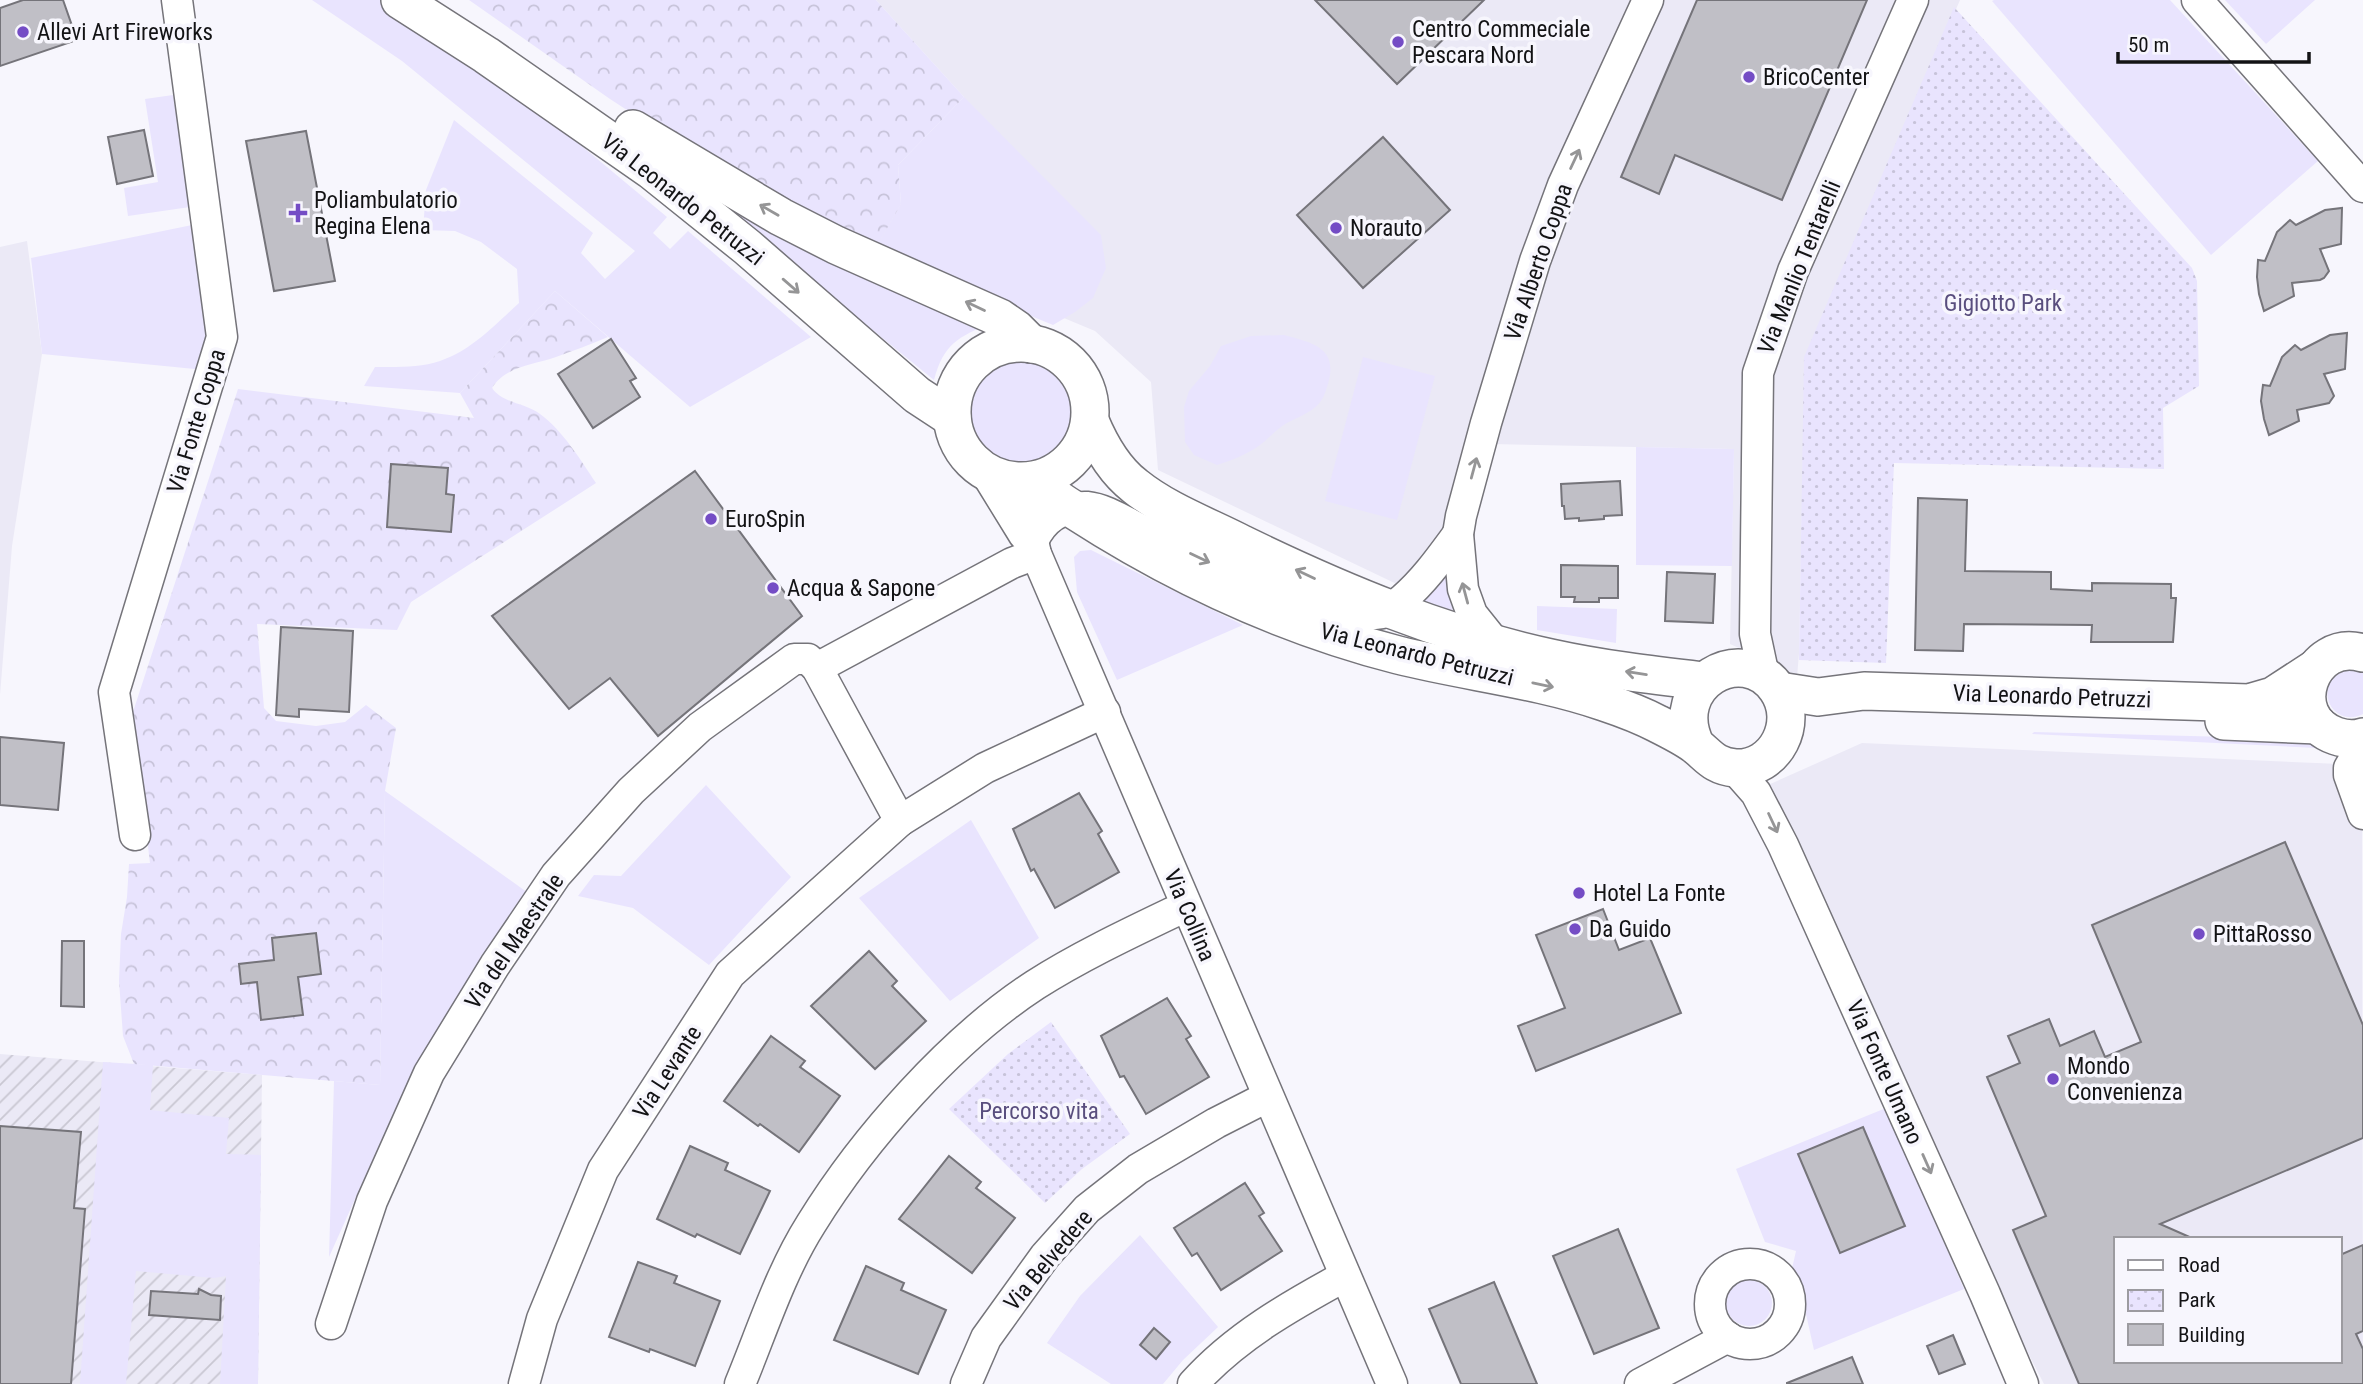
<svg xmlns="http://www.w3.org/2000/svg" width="2363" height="1384" viewBox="0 0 2363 1384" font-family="'Roboto Condensed',sans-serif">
	<defs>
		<pattern id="industrial-furrows" width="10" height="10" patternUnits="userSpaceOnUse" patternTransform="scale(1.75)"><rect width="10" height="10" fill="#ebe9f6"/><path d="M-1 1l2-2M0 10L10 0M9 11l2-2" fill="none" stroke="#c9c7d2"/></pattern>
		<pattern id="forest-crowns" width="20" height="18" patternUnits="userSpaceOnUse" patternTransform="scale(1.75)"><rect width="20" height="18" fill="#e9e4fe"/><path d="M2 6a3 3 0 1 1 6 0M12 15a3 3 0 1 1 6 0" fill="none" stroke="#c7c3d9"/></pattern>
		<pattern id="park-dots" width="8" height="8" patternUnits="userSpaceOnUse" patternTransform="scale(1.75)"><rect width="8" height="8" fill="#e9e4fe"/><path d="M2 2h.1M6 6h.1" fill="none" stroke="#c7c3d9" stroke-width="1.8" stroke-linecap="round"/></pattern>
	</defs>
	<rect width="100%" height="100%" fill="#f7f6fd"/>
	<g fill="#ebe9f6" fill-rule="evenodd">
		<polygon points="876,0 1960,0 1805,357 1799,653 1796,690 1765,651 1739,648 1730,644 1734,449 1491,444 1472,521 1474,587 1495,631 1158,470 1151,382 1095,331 879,241 964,97"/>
		<polygon points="27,241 42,354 12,546 0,695 0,247"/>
		<path d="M1862,743L2362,765L2363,1384H2044L1943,1188L1768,785ZM2116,1239H2340V1361H2116Z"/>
	</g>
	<polygon fill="url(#industrial-furrows)" points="0,1054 262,1075 258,1384 0,1384"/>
	<g fill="#e9e4fe">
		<path d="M312,0H380L560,128L667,217L653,233L670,249L688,231L811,337L690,407L555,291L460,393L364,386L375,367C396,367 420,368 440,361C471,351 496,324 519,303L517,269L481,242L455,231L423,230L426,190L454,120L593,233L581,253L605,279L635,251L402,61Z"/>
		<polygon points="1994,0 2170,0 2318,161 2211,255 1992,1"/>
		<polygon points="2225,0 2315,0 2266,44"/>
		<polygon points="173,95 190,207 128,216 124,188 158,182 145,99"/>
		<polygon points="964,97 1101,235 1106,268 1093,298 1075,312 1053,325 874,251 901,204 898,165"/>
		<path d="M671,166L990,323C958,338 944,343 934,380Z"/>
		<polygon points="197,224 217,336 205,370 42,354 31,258"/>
		<path d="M1284,335C1310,342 1337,347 1329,380C1327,387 1325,395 1321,401C1312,414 1293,418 1281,427C1275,431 1270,437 1265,441C1251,453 1235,459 1217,465L1194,455L1185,442L1184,407L1189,391L1210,366L1221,346L1251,336Z"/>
		<polygon points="1363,357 1435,376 1397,520 1325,501"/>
		<circle cx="1020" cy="411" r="53"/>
		<polygon points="1636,447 1734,449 1732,566 1636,565"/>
		<polygon points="1091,550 1243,625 1117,680 1077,592 1074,557 1080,551"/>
		<polygon points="1449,570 1449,590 1454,618 1418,605 1437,588"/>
		<polygon points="1537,606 1617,609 1616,643 1537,630"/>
		<path d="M2348,670L2363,673V714C2330,730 2310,680 2348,670Z"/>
		<polygon points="2034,732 2306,739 2316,748 2032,734"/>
		<polygon points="706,785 791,877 709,965 633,908 578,896 594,875 621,876"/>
		<polygon points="385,791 531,895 498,937 403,1092 329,1257 334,1081 380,1085"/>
		<polygon points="971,820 1039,938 950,1001 859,898"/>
		<polygon points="103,1062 153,1065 150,1110 229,1118 226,1154 261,1155 258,1384 220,1384 226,1276 214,1278 136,1271 126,1384 80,1384"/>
		<polygon points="1886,1108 1964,1289 1814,1350 1802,1296 1791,1273 1796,1251 1765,1242 1736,1169"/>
		<polygon points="1140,1235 1218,1327 1183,1360 1163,1384 1111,1384 1047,1343 1080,1296"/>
		<circle cx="1749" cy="1303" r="23"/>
	</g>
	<g fill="url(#forest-crowns)">
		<polygon points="469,0 876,0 964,97 898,165 901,204 874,251 716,168 610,99"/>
		<path d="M555,291L608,337C591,344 573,351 556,357C533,365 506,366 492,388C502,403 525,403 540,414C563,431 580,459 596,483L411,602L397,630L257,624L264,708L276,721L316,726L345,722L366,705L396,728L385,791L380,1085L134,1064L123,1036L119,981L121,934L127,897L129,864L150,863L132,715L238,389L474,418L460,393Z"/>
	</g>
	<g fill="url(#park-dots)">
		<polygon points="1954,7 2192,268 2197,281 2199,386 2163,408 2164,469 1894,463 1886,663 1799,660 1804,357"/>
		<polygon points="1051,1022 1130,1134 1082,1169 1045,1203 949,1109 1008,1054"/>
	</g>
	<g fill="#c0bfc6" stroke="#75747a" stroke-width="2">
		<polygon points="23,0 63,0 77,40 0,66 0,8"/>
		<polygon points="1315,0 1484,0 1397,84"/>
		<polygon points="1697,0 1867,0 1782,200 1675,155 1659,194 1621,177"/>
		<polygon points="144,130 153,176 117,184 108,137"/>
		<polygon points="306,131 335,281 274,291 246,141"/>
		<polygon points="1383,137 1450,210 1363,288 1297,215"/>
		<polygon points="2342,208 2341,244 2320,249 2329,271 2324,278 2320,280 2292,283 2294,296 2264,311 2259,294 2257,277 2258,260 2265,261 2277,232 2290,220 2296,225 2325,210"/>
		<polygon points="2347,333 2345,369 2324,374 2334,396 2329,403 2297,410 2299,421 2269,435 2264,419 2261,401 2263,385 2270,386 2282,357 2295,345 2301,350 2330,335"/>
		<polygon points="611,339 636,378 630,381 640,397 593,428 558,374"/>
		<polygon points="391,464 448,468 446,494 454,495 451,532 387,527"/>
		<polygon points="695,471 802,616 658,736 610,678 569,709 492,616"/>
		<polygon points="1620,481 1622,515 1604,516 1604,519 1579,521 1579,518 1565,519 1564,506 1562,506 1561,484"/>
		<polygon points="1918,498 1967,500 1965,571 2051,572 2051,589 2092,591 2092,583 2171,584 2171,598 2176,598 2173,642 2091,642 2092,625 1964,624 1963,651 1915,650"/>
		<polygon points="1561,565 1618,566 1618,598 1599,598 1599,602 1574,602 1575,597 1561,597"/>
		<polygon points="1667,572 1715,574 1713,623 1665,621"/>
		<polygon points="281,627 353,631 349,712 299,709 299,717 276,715"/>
		<polygon points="0,737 64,743 58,810 0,805"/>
		<polygon points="1079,793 1102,831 1098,834 1119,872 1055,908 1034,869 1031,871 1013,829"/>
		<polygon points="2285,842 2363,1025 2363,1138 2160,1224 2194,1239 2116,1239 2116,1361 2340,1361 2340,1255 2363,1245 2363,1331 2356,1334 2363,1349 2363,1384 2079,1384 2013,1230 2046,1216 1987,1077 2020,1063 2008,1036 2049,1019 2060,1046 2094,1031 2105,1057 2141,1042 2092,925"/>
		<polygon points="1603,909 1619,950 1650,938 1681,1013 1536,1071 1518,1026 1565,1008 1536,935"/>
		<polygon points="316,933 321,974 298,977 303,1015 261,1020 257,982 241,984 239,964 274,960 272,938"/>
		<polygon points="62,941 84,941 84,1007 61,1006"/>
		<polygon points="869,951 897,981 892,986 926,1021 875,1069 811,1006"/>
		<polygon points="1167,998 1191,1036 1186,1039 1209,1077 1146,1114 1124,1076 1120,1077 1101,1036"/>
		<polygon points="771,1036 805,1061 800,1067 840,1096 799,1152 760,1124 758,1126 724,1101"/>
		<polygon points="0,1126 81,1132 74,1208 85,1209 71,1384 0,1384"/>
		<polygon points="1863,1127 1905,1226 1840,1253 1798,1154"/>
		<polygon points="690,1146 728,1163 725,1170 770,1191 740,1254 697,1234 695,1237 657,1219"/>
		<polygon points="949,1156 981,1182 976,1188 1015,1218 972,1273 899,1219"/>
		<polygon points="1245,1183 1264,1213 1259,1216 1282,1251 1221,1290 1197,1253 1192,1256 1174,1228"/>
		<polygon points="1618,1229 1659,1328 1594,1354 1553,1256"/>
		<polygon points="638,1262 677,1276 674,1283 720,1301 695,1366 650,1349 649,1352 609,1337"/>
		<polygon points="866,1266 904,1283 901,1290 946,1310 918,1374 834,1340"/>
		<polygon points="1494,1282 1537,1384 1461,1384 1429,1309"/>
		<polygon points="199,1289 211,1295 221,1296 220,1320 149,1315 151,1291 198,1294"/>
		<polygon points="1154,1328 1170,1342 1156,1359 1140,1345"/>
		<polygon points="1953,1335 1965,1364 1939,1374 1927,1346"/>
		<polygon points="1852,1357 1863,1384 1787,1384 1787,1383"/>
	</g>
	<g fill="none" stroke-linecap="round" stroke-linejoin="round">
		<defs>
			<g id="minor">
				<polyline points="2197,0 2363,187"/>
				<polyline points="984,470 1024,535"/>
				<polyline points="1024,482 1024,502 1036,554 1392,1384"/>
				<path d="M1033,541C1043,519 1062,506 1087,507C1107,509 1128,524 1146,532C1194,555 1342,635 1391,610C1395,608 1399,602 1403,599C1425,580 1441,557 1458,534"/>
				<polyline points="1496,644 1472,614 1463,589 1458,534 1461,516 1486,423 1535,261 1563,185 1648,0"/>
				<polyline points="817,668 1012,563 1036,554"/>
				<polyline points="1764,676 1755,634 1758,373 1793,271 1913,0"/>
				<polyline points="2363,744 2349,768 2349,775 2363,814"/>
				<polyline points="1734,768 1756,793 1783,845 1985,1294 2023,1384"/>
				<polyline points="135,835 114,692 222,337 177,0"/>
				<circle cx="1750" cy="1304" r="40"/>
				<polyline points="331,1324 372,1201 429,1073 495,965 556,875 631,791 700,727 794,659 808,659 817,668 900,821"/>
				<polyline points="524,1384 542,1319 603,1170 730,974 900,821 985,768 1105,712"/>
				<path d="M740,1384C762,1331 780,1273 811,1224C864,1138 951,1040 1035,985C1082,955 1136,930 1186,906"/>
				<polyline points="966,1384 986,1338 1045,1256 1087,1209 1138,1169 1216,1123 1267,1097"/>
				<path d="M1193,1384C1235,1337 1290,1306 1345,1276"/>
				<polyline points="1640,1384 1728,1337"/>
			</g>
			<g id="major">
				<polyline points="400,0 486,55 651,170 747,247 917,395 952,418"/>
				<polyline points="633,129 781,217 836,245 1000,318 1016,329 1031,344"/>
				<circle cx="1021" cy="412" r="69"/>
				<path d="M1090,421C1100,445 1114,470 1135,486C1166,511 1207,526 1242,544C1341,592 1444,635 1551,658C1601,669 1652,675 1703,681"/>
				<path d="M1031,481C1142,559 1266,621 1398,655C1466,672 1537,679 1604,702C1622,708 1641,715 1658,724C1670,730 1684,737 1695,745C1709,756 1714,766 1735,768C1776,770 1800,722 1777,689C1743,640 1665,684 1696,746"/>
				<path d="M2363,653C2310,637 2282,717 2336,736C2345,739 2354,740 2363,737"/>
				<polyline points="1779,691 1818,697 1864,691 2249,703 2273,696 2316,668"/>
				<polyline points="2224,721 2318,725"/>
			</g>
		</defs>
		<use href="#minor" stroke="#75747a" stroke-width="33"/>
		<use href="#major" stroke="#75747a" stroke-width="40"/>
		<use href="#minor" stroke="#fff" stroke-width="30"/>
		<use href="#major" stroke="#fff" stroke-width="37"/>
	</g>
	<defs><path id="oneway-shaft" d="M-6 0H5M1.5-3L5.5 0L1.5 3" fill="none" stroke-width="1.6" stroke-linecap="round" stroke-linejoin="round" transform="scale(1.75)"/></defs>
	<g stroke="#959596">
		<use href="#oneway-shaft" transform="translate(1575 159) rotate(-65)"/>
		<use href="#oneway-shaft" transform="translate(769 210) rotate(-150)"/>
		<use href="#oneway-shaft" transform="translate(791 286) rotate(41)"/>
		<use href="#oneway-shaft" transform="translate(975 306) rotate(-155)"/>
		<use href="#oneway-shaft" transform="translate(1474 468) rotate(-75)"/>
		<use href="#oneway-shaft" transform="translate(1200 558) rotate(25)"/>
		<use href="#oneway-shaft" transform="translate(1305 574) rotate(-155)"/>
		<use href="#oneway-shaft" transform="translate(1465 593) rotate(-105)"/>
		<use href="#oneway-shaft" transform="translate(1636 673) rotate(-171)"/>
		<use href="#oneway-shaft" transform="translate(1543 685) rotate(12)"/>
		<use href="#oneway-shaft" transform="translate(1773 823) rotate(65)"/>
		<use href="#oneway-shaft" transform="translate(1927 1164) rotate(66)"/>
	</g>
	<g fill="#744cc5" stroke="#f7f6fd" stroke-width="2.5">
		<circle cx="23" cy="32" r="7"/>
		<circle cx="1398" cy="42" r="7"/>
		<circle cx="1749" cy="77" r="7"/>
		<path d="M294.5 202.5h7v7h7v7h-7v7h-7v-7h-7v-7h7z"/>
		<circle cx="1336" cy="228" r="7"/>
		<circle cx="711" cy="519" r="7"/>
		<circle cx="773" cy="588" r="7"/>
		<circle cx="1579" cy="893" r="7"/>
		<circle cx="1575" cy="929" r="7"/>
		<circle cx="2199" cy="934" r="7"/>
		<circle cx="2053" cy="1079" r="7"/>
	</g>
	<g text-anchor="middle" stroke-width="7" stroke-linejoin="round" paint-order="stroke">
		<g font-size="23" fill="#131315" stroke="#f7f6fd" text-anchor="start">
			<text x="1412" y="37">Centro Commeciale<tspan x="1412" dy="26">Pescara Nord</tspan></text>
			<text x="37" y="40">Allevi Art Fireworks</text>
			<text x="1763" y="85">BricoCenter</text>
			<text x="314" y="208">Poliambulatorio<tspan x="314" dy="26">Regina Elena</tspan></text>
			<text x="1350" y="236">Norauto</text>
			<text x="725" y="527">EuroSpin</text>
			<text x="787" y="596">Acqua &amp; Sapone</text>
			<text x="1593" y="901">Hotel La Fonte</text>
			<text x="1589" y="937">Da Guido</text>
			<text x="2213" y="942">PittaRosso</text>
			<text x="2067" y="1074">Mondo<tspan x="2067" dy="26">Convenienza</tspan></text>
		</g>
		<g font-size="23" fill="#131315" stroke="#f7f6fd">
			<text transform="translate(683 199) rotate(38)" y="8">Via Leonardo Petruzzi</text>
			<text transform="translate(1538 262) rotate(-71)" y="8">Via Alberto Coppa</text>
			<text transform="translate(1799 267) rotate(-68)" y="8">Via Manlio Tentarelli</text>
			<text transform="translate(196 421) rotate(-73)" y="8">Via Fonte Coppa</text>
			<text transform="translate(1417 654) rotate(14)" y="8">Via Leonardo Petruzzi</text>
			<text transform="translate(2052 696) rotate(2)" y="8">Via Leonardo Petruzzi</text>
			<text transform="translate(1190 915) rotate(67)" y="8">Via Collina</text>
			<text transform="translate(514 941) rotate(-56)" y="8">Via del Maestrale</text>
			<text transform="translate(667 1072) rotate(-57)" y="8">Via Levante</text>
			<text transform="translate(1885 1072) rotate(66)" y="8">Via Fonte Umano</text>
			<text transform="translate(1048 1260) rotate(-50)" y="8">Via Belvedere</text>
		</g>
		<g font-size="23" fill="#594e7e" stroke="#f7f6fd">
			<text x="2003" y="311">Gigiotto Park</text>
			<text x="1039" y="1119">Percorso vita</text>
		</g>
	</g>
	<rect x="2114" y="1237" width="228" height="126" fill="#f7f6fd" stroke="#9c9ba0" stroke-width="2"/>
	<rect x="2128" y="1260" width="35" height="10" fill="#ffffff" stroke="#9c9ba0" stroke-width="2"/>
	<text x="2178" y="1272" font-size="21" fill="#131315">Road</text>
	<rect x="2128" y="1290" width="35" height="21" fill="url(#park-dots)" stroke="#9c9ba0" stroke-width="2"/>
	<text x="2178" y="1307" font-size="21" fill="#131315">Park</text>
	<rect x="2128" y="1324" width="35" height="21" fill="#c0bfc6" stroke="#9c9ba0" stroke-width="2"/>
	<text x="2178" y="1342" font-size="21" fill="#131315">Building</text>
	<path d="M2118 52v10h191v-10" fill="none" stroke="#131315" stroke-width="3.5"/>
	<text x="2128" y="52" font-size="21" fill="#131315" stroke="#f7f6fd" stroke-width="5" paint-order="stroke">50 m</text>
</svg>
